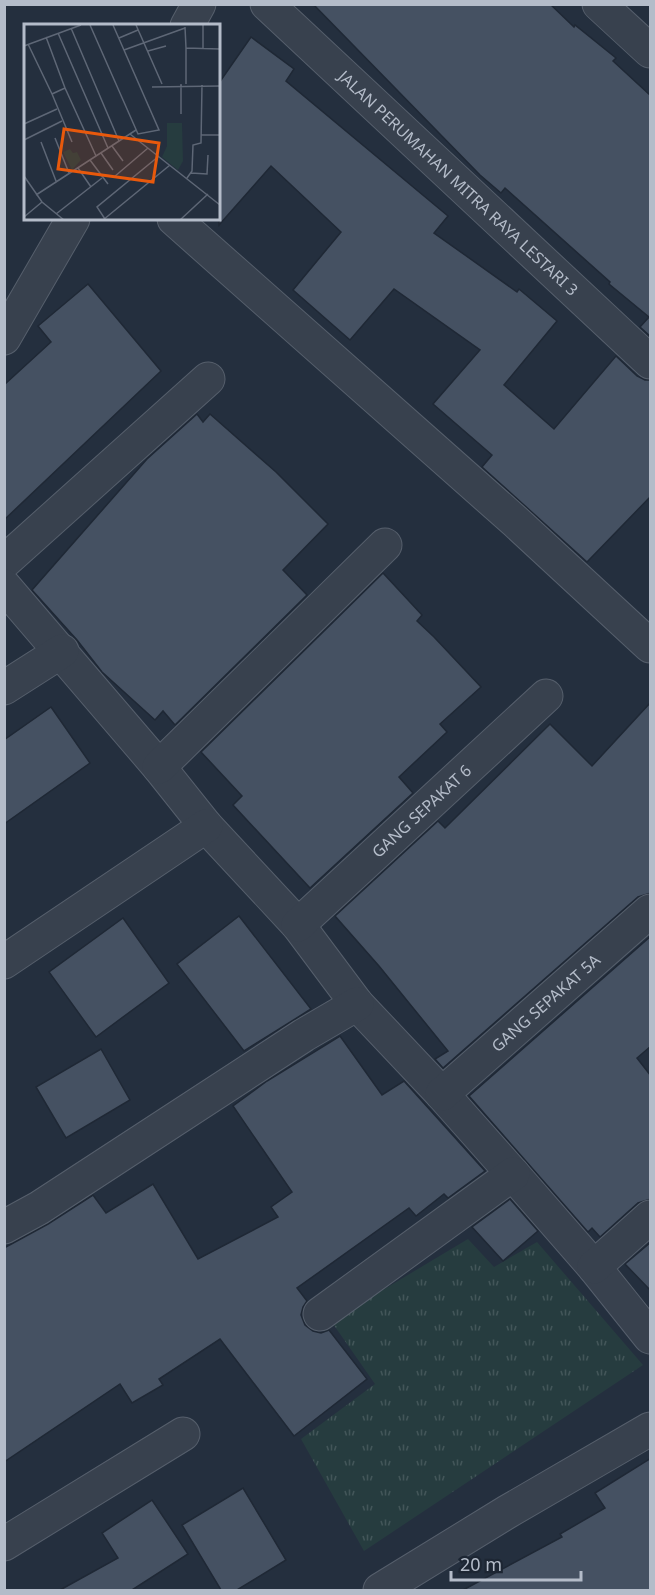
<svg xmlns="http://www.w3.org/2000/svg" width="655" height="1595" viewBox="0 0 655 1595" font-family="'Noto Sans',sans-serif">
	<defs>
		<pattern id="grass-tufts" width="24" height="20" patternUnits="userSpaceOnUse" patternTransform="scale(1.5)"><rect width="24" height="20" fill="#263c3f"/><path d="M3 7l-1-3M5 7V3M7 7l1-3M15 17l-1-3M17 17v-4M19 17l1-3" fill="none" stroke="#435659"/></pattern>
	</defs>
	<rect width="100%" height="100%" fill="#242f3e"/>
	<polygon fill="url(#grass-tufts)" points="468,1239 494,1267 537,1242 643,1365 364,1551 301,1439 375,1384 331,1321"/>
	<g fill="#455162" stroke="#1f2835" stroke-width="1.5">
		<polygon points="313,4 550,4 574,27 575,25 616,58 613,61 651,96 651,337 640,327 649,317 609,284 610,282 505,188 501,193 480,175"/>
		<polygon points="251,37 294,69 286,81 448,216 434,233 517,292 519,289 557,321 504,385 554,429 616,356 637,376 645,380 651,380 651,496 587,562 482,467 492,455 433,404 480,350 394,289 350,340 293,290 341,232 271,166 219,225 219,83"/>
		<polygon points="88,284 161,371 4,520 4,385 51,342 38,326"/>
		<polygon points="197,414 203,422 210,414 276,472 328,524 283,570 307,595 175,725 163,711 155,720 102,672 77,640 32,590 147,459"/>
		<polygon points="383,573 422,615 417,621 434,637 481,687 440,724 447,732 399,777 413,793 310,888 233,805 242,796 201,752"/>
		<polygon points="651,702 651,893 638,897 443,1068 435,1059 448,1051 379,966 335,916 438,821 445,828 550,724 592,766"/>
		<polygon points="51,707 90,763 4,824 4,740"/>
		<polygon points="239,916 311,1009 244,1051 177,964"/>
		<polygon points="123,918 169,983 96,1037 49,972"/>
		<polygon points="651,936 651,1046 637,1058 651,1076 651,1199 638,1203 600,1237 592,1228 588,1232 469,1096"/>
		<polygon points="340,1036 382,1095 404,1081 485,1171 448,1198 444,1194 416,1216 409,1208 297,1288 307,1301 303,1307 301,1315 305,1325 313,1331 321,1333 329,1330 367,1379 294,1436 220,1339 159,1379 163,1385 132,1403 120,1384 4,1462 4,1248 48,1224 93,1195 106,1213 153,1184 198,1259 278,1217 271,1207 292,1192 233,1106 267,1081"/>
		<polygon points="101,1049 130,1100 66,1138 36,1087"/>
		<polygon points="510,1199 538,1231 503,1261 472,1227"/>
		<polygon points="651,1242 651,1291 625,1264"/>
		<polygon points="651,1458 651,1590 463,1590 562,1537 560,1534 605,1508 595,1493"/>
		<polygon points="243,1488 286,1560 237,1590 221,1590 182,1525"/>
		<polygon points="152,1500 188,1554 132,1590 60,1590 118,1558 102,1533"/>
	</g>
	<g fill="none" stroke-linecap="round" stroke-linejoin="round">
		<defs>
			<g id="street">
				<path id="s1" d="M267,4L650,362"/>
				<polyline points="599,4 650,51"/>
				<polyline points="187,26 199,4"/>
				<polyline points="174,219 516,522 650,646"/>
				<polyline points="4,338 73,219"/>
				<polyline points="4,562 208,379"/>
				<polyline points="4,586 159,767 206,826 298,925 357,1004 442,1094 513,1174 594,1267 650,1337"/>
				<polyline points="4,688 62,651"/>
				<polyline points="159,767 385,545"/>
				<path id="s2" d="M298,925L546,696"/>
				<polyline points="4,962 206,826"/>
				<path id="s3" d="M442,1094L650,911"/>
				<polyline points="4,1227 39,1208 304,1035 357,1004"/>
				<polyline points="594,1267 650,1217"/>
				<polyline points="320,1314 513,1174"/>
				<polyline points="4,1544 183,1434"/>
				<polyline points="380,1590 507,1512 650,1429"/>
			</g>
		</defs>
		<use href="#street" stroke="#565f6c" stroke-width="35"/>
		<use href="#street" stroke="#38414e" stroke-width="33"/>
	</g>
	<g text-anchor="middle" stroke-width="5" stroke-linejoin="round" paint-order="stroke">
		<g font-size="16" fill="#b4bcc9" stroke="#1d2633">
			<text dy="6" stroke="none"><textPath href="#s1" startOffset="262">JALAN PERUMAHAN MITRA RAYA LESTARI 3</textPath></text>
			<text dy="6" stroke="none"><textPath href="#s2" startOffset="168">GANG SEPAKAT 6</textPath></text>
			<text dy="6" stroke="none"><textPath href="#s3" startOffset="138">GANG SEPAKAT 5A</textPath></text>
		</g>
	</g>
	<g transform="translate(24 24)">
		<rect width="196" height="196" fill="#242f3e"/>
		<path d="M46,125L49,129L53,128L57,136L48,146L39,128Z" fill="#263c3f"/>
		<path d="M143,99H158L159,137L154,146L138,133L143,122Z" fill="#263c3f"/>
		<path fill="none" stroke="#5e6776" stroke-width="1.5" d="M66,1L114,110L135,106L89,1M112,1L138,60M179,1V25M161,3L162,24M47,4L95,117M34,9L84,124M22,13L41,64M95,14L114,6M4,20L28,70M0,22L57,1M100,26L161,4M124,27L142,22M162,60V24L196,25M128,63L196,62M157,90V60M0,100L33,85M106,110L196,181M177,111H196M31,114L45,149M0,116L38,97M17,118L32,157M48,118L28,70L41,64L72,132M88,122L99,137M77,129L89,146M66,136L84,160M196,136V112M54,144L67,163M167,149L183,150L184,131M0,152L18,178L40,196M90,153L124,124M163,154L168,147L169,121L177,119L178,61M12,171L112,106M32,190L78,154M0,193L18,178M81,195L73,183L135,132M79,196L146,141M156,196L184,170"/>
		<path fill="#e8590c" fill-opacity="0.15" stroke="#e8590c" stroke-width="3" d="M40,105L135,119L129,158L34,145Z"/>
		<rect width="196" height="196" fill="none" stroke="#b4bcc9" stroke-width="3"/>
	</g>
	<rect width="655" height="1595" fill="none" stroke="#b4bcc9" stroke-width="12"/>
	<path d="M451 1571v9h130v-9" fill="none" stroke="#b4bcc9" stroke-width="3"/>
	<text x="460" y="1571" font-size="18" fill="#b4bcc9" stroke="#1d2633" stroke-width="4.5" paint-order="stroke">20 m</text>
</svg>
